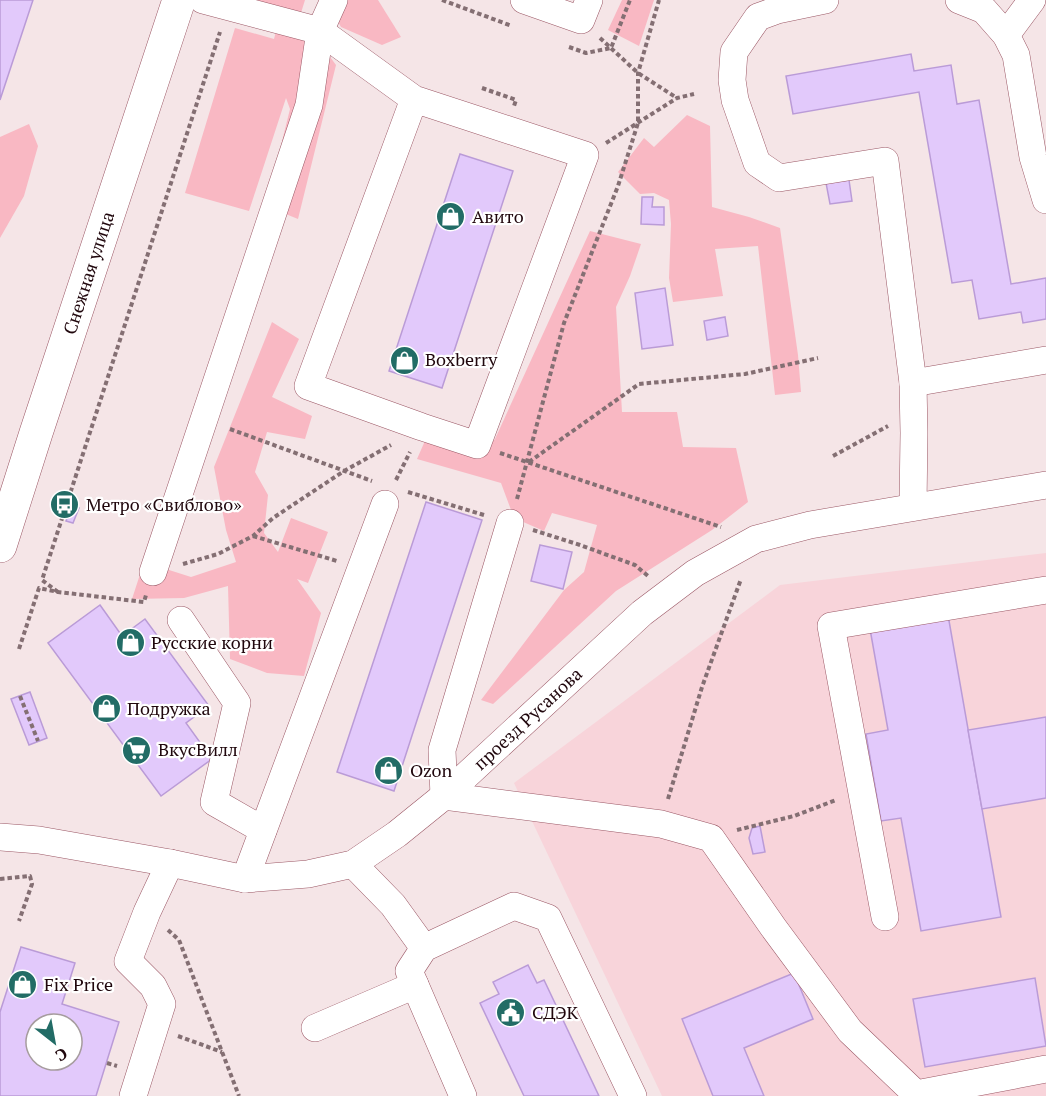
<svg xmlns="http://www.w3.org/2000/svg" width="1046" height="1096" viewBox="0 0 1046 1096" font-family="'PT Serif',serif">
	<rect width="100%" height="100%" fill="#f5e5e7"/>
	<polygon fill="#f8d4da" points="1046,553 1046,1096 662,1096 514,783 780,585"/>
	<g fill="#f9b8c3">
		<polygon points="249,0 305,0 300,16 336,65 298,219 266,206 290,109 286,98 249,211 185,193 235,28 274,39 281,13"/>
		<polygon points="337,0 378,0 401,37 382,45 341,27 333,13"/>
		<polygon points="622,0 654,0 639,46 608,30"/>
		<polygon points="687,115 710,126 712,207 749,217 780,228 798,355 801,392 775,395 758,246 715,249 723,296 673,302 669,278 671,224 669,200 654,193 640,194 618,172 644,138 654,147"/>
		<polygon points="29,124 38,146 24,196 0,238 0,137"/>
		<polygon points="590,231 641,244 630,276 616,307 622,412 677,412 683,447 736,448 748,502 712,530 616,591 493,704 481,700 564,590 584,572 597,525 552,513 544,531 514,518 501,483 417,459 428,434 483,452 495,439"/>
		<polygon points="272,322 299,339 272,397 312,416 305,439 267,432 255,472 268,495 264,533 278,552 291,518 328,532 308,583 297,579 321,613 304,676 267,673 230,659 228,586 184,598 132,599 144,562 191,577 236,562 226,530 214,467"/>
	</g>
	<g fill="#e2c9fb" stroke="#ba9bd7" stroke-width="1.5" fill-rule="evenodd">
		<polygon points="0,0 33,0 0,100"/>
		<polygon points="911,54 914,71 951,65 957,104 979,100 1011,284 1046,278 1046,319 1023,323 1021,312 979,319 972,280 952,283 919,92 793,114 786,76"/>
		<polygon points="460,154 513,171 442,388 389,371"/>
		<polygon points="849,180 852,201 830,204 826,183"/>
		<polygon points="642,197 653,197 652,207 664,207 664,225 641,224"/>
		<polygon points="665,288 673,345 642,349 635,293"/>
		<polygon points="725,317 728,336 707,340 704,321"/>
		<polygon points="426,502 482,520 394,791 337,772"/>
		<polygon points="71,505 79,508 73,523 66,521"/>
		<polygon points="540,545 572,552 563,589 531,581"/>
		<polygon points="100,605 122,636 145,619 209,706 186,723 212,759 161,796 48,643"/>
		<polygon points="948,615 1001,917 921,931 901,818 881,821 866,734 888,730 870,629"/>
		<polygon points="30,692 47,738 29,745 11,699"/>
		<polygon points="1046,717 1046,798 982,809 968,730"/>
		<polygon points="760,826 765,852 753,854 749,838 752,828"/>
		<path d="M21,947L75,963L62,1004L119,1022L96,1096H0V1012ZM36,1024H72V1060H36Z"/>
		<polygon points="528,965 537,983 544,980 599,1096 524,1096 480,1003 499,994 493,982"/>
		<polygon points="794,973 813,1019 744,1048 764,1096 713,1096 682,1019"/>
		<polygon points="1035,978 1046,1046 925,1067 913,999"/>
	</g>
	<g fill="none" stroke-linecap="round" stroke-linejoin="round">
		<defs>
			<g id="minor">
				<polyline points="203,0 320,31 334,0"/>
				<polyline points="524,0 581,20 589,0"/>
				<polyline points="825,0 777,10 758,17 734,52 732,80 735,100 757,163 779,178 885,161 913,383 914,433 913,507"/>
				<polyline points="959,0 984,10 1006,35 1016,55 1033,157 1046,200"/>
				<polyline points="1006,35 1032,0"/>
				<polyline points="913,383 1046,360"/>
				<polyline points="510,523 442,750 444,796 661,824 711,838 773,927 850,1031 916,1094 1046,1069"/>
				<polyline points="153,572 309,105 320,31 414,99 585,155 477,445 422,427 308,386 414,99"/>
				<polyline points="181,620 237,703 214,802 263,830"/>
				<polyline points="0,837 39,840 170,863 245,879 308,874 353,864 397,834 444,796 642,613 695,573 756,539 810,525 1046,485"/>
				<polyline points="353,864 393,905 424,948"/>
				<polyline points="245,879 385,504"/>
				<polyline points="885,917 831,626 1046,590"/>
				<polyline points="315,1028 415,985"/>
				<polyline points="133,1096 162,1004 153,986 128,961 147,912 170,863"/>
				<polyline points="463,1096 409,971 424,948 514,906 548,918 633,1096"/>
			</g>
			<polyline id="major" points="0,546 36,433 179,0"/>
		</defs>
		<use href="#minor" stroke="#9b5765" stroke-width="28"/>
		<use href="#major" stroke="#9b5765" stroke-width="34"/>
		<g stroke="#846f73" stroke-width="4" stroke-dasharray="4.5 3" stroke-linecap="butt">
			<polyline points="442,0 512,26"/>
			<polyline points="600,38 638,73 677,98"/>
			<polyline points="569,47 586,53 611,48 630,0"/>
			<polyline points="482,88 516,100 514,106"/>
			<polyline points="606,143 677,98 694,94"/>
			<polyline points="230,429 372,481"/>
			<polyline points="500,453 721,527"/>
			<polyline points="833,456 888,426"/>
			<polyline points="529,462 639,384 745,374 818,358"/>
			<polyline points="396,480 410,452"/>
			<polyline points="408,492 484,515"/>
			<polyline points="517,499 564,323 618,186 638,123 638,73 659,0"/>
			<polyline points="533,530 580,545 635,565 648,576"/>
			<polyline points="253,536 337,561"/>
			<polyline points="183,564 218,554 253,536 273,518 344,471 391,445"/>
			<polyline points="58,592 42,580 220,32"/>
			<polyline points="19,649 39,588 58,592 144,602 146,595"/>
			<polyline points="20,696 38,741"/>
			<polyline points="668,799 702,687 741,579"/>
			<polyline points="737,830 794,816 836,800"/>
			<polyline points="0,879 30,876 32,884 19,921"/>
			<polyline points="168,930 179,940 239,1096"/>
			<polyline points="178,1036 222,1052"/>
			<polyline points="107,1063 117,1066"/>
		</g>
		<use href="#minor" stroke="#fff" stroke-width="27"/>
		<use href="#major" stroke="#fff" stroke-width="33"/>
	</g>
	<defs>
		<symbol id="shop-disc" viewBox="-11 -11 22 22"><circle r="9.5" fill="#226c66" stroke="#fff"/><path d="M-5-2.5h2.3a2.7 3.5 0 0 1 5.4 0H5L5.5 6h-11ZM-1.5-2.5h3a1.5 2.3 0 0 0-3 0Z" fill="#fff"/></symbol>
		<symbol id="bus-disc" viewBox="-11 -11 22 22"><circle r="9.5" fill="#226c66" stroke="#fff"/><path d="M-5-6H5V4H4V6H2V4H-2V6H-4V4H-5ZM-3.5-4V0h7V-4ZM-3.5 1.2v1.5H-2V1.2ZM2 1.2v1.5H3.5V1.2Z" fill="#fff"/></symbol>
		<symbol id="supermarket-disc" viewBox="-11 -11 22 22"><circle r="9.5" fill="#226c66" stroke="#fff"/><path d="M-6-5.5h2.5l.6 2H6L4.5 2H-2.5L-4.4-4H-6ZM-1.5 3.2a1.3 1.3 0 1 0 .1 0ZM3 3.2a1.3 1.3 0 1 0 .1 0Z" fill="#fff"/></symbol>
		<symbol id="civic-disc" viewBox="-11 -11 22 22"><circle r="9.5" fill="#226c66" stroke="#fff"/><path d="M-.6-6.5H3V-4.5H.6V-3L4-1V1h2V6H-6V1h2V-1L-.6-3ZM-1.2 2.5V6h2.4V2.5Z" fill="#fff"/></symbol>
	</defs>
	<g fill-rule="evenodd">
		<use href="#shop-disc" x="434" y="200" width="33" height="33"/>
		<use href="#shop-disc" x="388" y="344" width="33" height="33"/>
		<use href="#bus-disc" x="48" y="488" width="33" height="33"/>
		<use href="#shop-disc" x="114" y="626" width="33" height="33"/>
		<use href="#shop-disc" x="90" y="692" width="33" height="33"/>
		<use href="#supermarket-disc" x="120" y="734" width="33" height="33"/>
		<use href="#shop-disc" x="372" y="754" width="33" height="33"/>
		<use href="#shop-disc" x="6" y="968" width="33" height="33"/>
		<use href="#civic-disc" x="494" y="996" width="33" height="33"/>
	</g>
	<g text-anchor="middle" stroke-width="4.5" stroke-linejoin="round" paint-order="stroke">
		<g font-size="18" fill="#20070d" stroke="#fff" text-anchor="start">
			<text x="472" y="223">Авито</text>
			<text x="425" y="366">Boxberry</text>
			<text x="86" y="511">Метро «Свиблово»</text>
			<text x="151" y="649">Русские корни</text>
			<text x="127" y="715">Подружка</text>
			<text x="158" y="756">ВкусВилл</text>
			<text x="410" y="777">Ozon</text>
			<text x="44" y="991">Fix Price</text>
			<text x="532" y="1019">СДЭК</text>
		</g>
		<g font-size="18" fill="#20070d" stroke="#fff">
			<text transform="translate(89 273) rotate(-72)" y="6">Снежная улица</text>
			<text transform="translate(528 719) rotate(-43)" y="6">проезд Русанова</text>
		</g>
	</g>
	<g transform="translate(54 1042) rotate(149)"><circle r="28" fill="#ffffff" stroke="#a69c9e" stroke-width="1.5"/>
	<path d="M0-4.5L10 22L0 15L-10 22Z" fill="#226c66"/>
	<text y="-9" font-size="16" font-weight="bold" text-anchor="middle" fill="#20070d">С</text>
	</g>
</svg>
